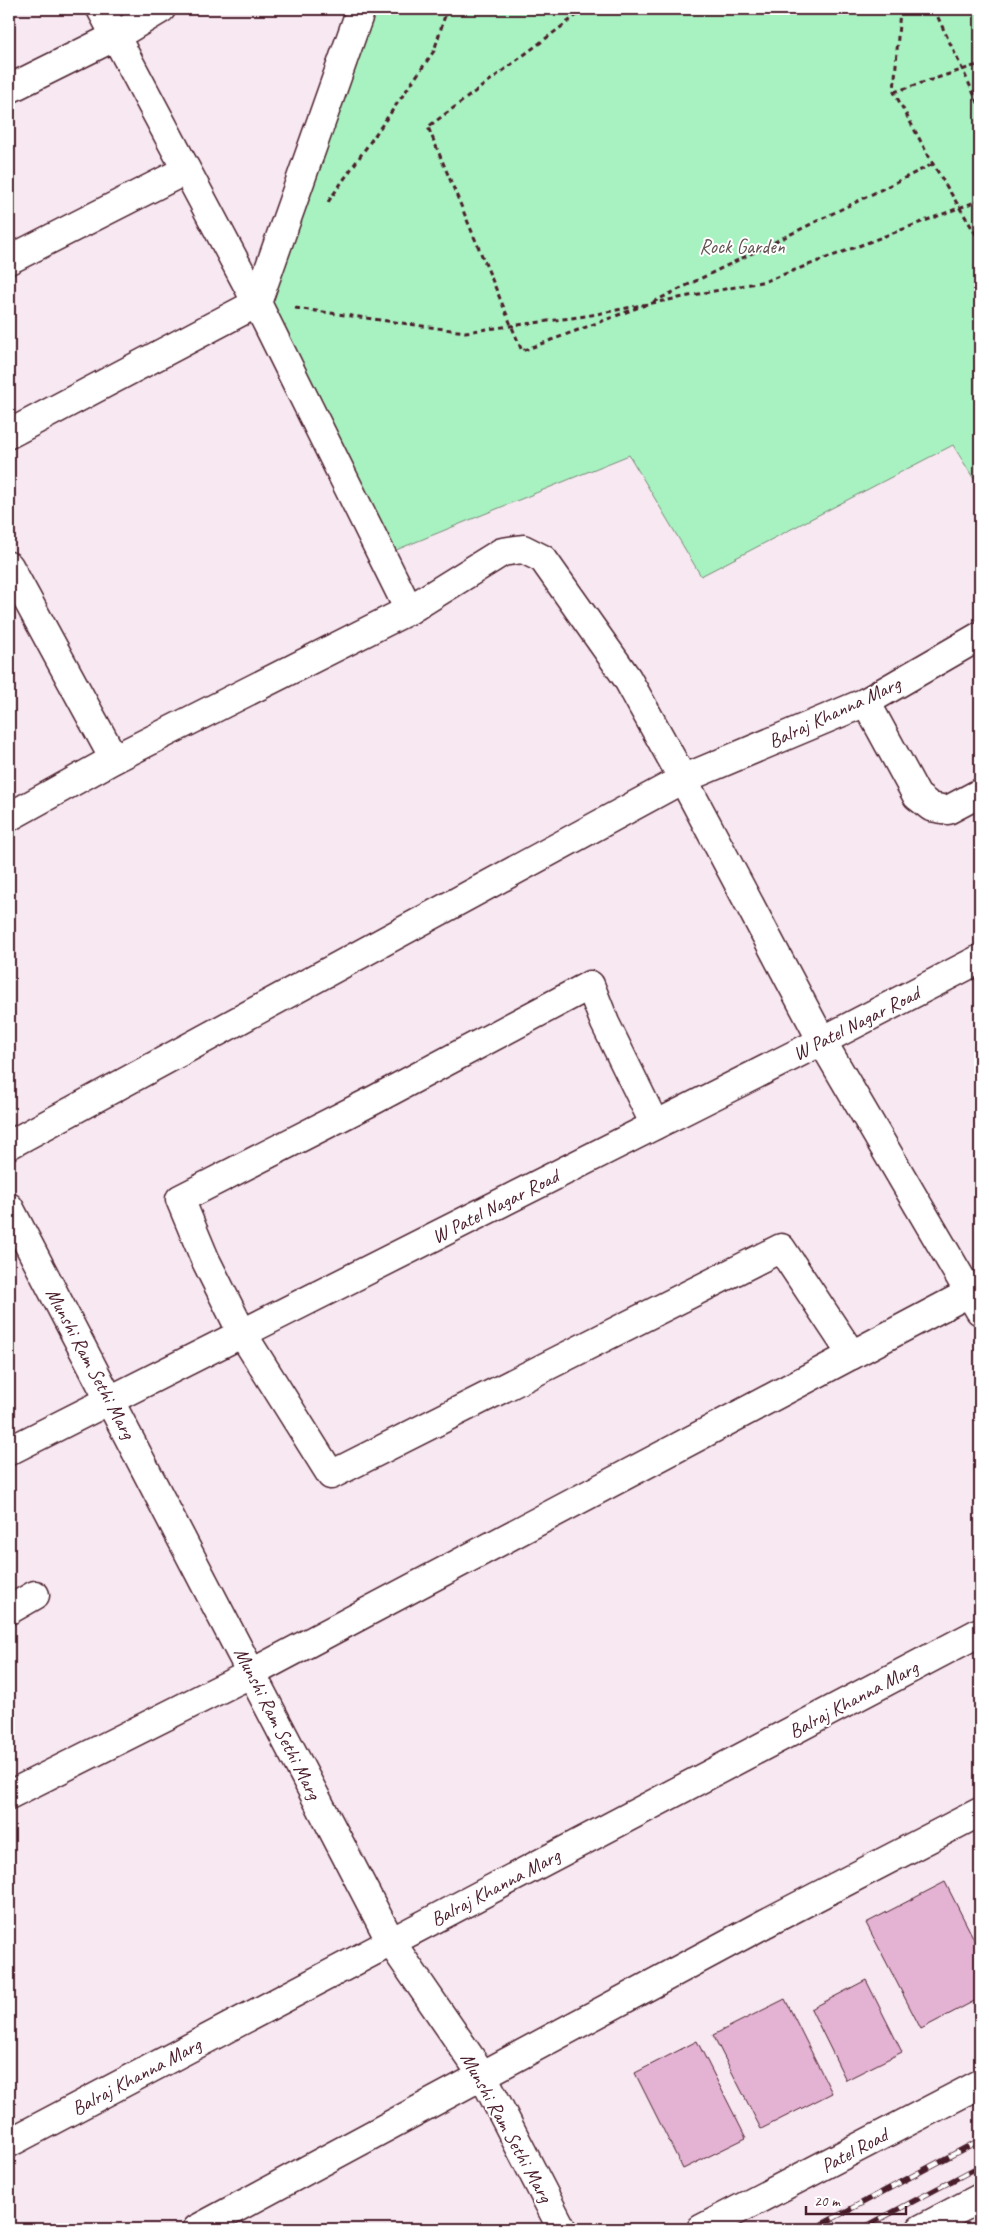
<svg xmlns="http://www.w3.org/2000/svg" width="989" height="2238" viewBox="0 0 989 2238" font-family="Caveat,sans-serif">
	<rect width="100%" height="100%" fill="#f7e8f2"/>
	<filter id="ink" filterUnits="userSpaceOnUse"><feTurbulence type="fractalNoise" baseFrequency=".02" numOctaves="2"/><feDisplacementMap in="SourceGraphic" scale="10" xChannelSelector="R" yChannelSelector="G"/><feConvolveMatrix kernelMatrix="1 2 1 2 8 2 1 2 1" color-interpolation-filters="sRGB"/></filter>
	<g filter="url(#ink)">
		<polygon fill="#a8f2c1" stroke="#798876" points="360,9 980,9 980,489 953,445 701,576 629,455 369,561 257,303"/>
		<g fill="#e4b3d3" stroke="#4a1f2b">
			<polygon points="945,1882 980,1951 980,1998 921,2029 866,1923"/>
			<polygon points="866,1980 902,2052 846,2080 811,2009"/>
			<polygon points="785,1999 832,2093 761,2129 713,2035"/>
			<polygon points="697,2041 746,2138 683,2169 635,2073"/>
		</g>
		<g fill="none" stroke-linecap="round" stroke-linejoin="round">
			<defs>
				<g id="minor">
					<polyline points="361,9 257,303 409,610"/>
					<polyline points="9,89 116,36 161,9"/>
					<polyline points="9,260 186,170"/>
					<polyline points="9,434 257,303 101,9"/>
					<polyline points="9,566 114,759"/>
					<polyline points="866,702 917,796 931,807 948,810 980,793"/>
					<polyline points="9,817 114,759 409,610 502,552 523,549 543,559 627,678 683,779 822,1041 980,1311"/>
					<polyline points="655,1125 605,1023 590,985 374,1100 180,1199 205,1259 242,1333 331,1475 781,1248 852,1355"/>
					<polyline points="9,1145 683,779 866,702 980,636"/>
					<polyline points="9,1207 391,1942 483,2076 562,2229"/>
					<polyline points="9,1451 822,1041 980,959"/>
					<polyline points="9,1610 35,1595"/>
					<polyline points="9,1795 252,1673 980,1287"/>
					<polyline points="9,2143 980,1632"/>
					<polyline points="197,2229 762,1925 980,1812"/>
				</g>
				<g id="major">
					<polyline points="701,2229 980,2084"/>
					<polyline points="921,2229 980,2198"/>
				</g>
			</defs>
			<use href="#minor" stroke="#4a1f2b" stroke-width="31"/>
			<use href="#major" stroke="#4a1f2b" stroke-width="31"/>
			<g stroke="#4a1f2b" stroke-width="3" stroke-dasharray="5 4" stroke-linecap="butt">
				<polyline points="585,9 428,127 522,351 645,305"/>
				<polyline points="900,9 894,92 933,164 980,241"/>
				<polyline points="934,9 980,107"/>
				<polyline points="894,92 980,64"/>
				<polyline points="328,202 434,51 447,9"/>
				<polyline points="653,302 933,164"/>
				<polyline points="295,308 465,332 586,316 766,281 980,200"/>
			</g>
			<use href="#minor" stroke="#fff" stroke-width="28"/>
			<use href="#major" stroke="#fff" stroke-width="28"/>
			<defs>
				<g id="rail">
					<polyline points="813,2229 980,2140"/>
					<polyline points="861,2229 980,2166"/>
				</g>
			</defs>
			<use href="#rail" stroke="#4a1f2b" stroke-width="5.5"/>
			<use href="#rail" stroke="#fff" stroke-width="4" stroke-dasharray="11" stroke-linecap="butt"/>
		</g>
	</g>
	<g text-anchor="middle" stroke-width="4" stroke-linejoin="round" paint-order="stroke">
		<g font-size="20" fill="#625450" stroke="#fff">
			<text x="742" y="253">Rock Garden</text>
		</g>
		<g font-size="20" fill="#4a1f2b" stroke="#fff">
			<text transform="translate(834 712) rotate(-25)" y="7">Balraj Khanna Marg</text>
			<text transform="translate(856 1023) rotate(-27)" y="7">W Patel Nagar Road</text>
			<text transform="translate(495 1206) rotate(-27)" y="7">W Patel Nagar Road</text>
			<text transform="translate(91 1363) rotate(62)" y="7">Munshi Ram Sethi Marg</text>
			<text transform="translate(853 1699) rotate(-28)" y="7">Balraj Khanna Marg</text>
			<text transform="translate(278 1723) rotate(63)" y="7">Munshi Ram Sethi Marg</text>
			<text transform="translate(495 1887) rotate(-28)" y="7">Balraj Khanna Marg</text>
			<text transform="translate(136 2076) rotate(-28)" y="7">Balraj Khanna Marg</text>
			<text transform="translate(507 2127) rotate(61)" y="7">Munshi Ram Sethi Marg</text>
			<text transform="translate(854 2150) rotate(-28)" y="7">Patel Road</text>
		</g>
	</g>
	<rect width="989" height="2238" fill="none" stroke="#fff" stroke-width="30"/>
	<rect x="15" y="15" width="959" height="2208" fill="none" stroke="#4a1f2b" stroke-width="2" filter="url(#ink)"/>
	<path d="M806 2206v8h100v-8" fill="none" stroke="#4a1f2b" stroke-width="2.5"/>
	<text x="814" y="2206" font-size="15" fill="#4a1f2b" stroke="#ffffff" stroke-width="4" paint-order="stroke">20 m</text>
</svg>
